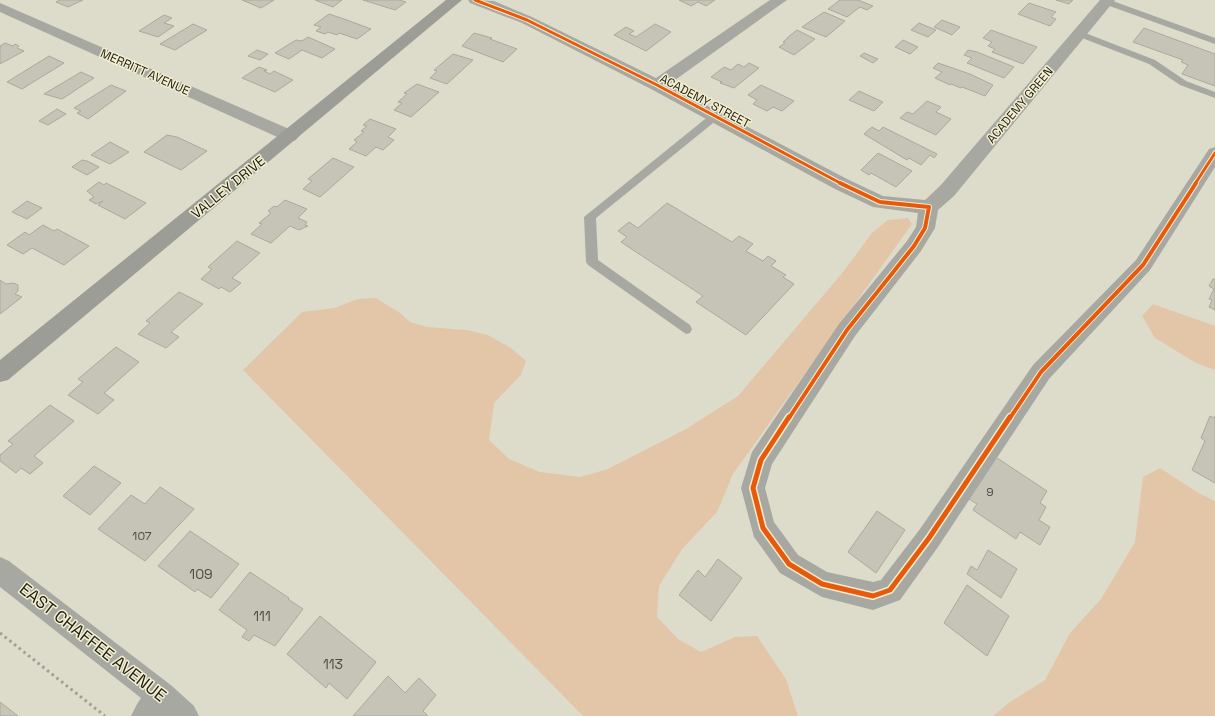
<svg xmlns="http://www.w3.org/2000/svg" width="1215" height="716" viewBox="0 0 1215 716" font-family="'Space Grotesk',sans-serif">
	<rect width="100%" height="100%" fill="#dddccb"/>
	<g fill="#e3c6a7">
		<polygon points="908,218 912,224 733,474 717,512 682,549 659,586 657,617 678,639 701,652 735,637 757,636 786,679 798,716 583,716 243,370 302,312 334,308 358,299 376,298 400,313 410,322 427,327 467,330 488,335 511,348 526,361 521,375 494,403 489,440 509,459 540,472 580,477 608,469 686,429 738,396 843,272 872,233 888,220"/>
		<polygon points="1153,304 1215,326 1215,370 1196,363 1155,338 1142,316"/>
		<polygon points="1160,468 1197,492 1215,501 1215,716 993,716 1010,702 1045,680 1070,633 1101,599 1135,542 1143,477"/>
	</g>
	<g fill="#c6c4b7" stroke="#aca99c">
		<polygon points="60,0 83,0 68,7 56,2"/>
		<polygon points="242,0 274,0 261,8"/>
		<polygon points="315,0 342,0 333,7"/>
		<polygon points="363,0 399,0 406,2 395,10"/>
		<polygon points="679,0 715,0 706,6 698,2 691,6"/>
		<polygon points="840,0 858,0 873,6 867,10 860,7 847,17 828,9"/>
		<polygon points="1056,0 1073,0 1069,4"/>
		<polygon points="1029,3 1056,12 1051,17 1056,19 1050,26 1018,14"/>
		<polygon points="824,12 845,21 826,37 802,27"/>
		<polygon points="329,14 347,20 371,29 357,39 339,33 337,35 328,32 325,34 316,31 321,27 314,25"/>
		<polygon points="164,15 172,18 164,23 174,26 158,37 139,31"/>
		<polygon points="942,20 960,27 952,35 934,27"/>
		<polygon points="919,23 936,30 928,37 911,30"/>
		<polygon points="193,24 207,30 175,50 160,44"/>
		<polygon points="655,24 671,32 646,51 614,35 626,27 634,31 629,34 636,37"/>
		<polygon points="1144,28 1215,54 1215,86 1182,74 1188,65 1181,62 1183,60 1133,42"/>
		<polygon points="797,30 815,39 794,55 779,47 785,43 783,42 788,38 787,38"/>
		<polygon points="991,30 1037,47 1023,64 992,52 995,49 988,46 992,42 983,38"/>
		<polygon points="474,33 492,38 490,39 517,49 503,62 462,46"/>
		<polygon points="308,37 335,49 322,58 302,50 289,59 275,53 296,40 302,41"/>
		<polygon points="903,40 918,47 910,54 895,47"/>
		<polygon points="5,43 13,46 15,44 19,46 17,48 24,51 0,64 0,46"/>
		<polygon points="257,50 268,54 260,60 248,56"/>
		<polygon points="968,50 977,52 1014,67 1004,78 967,63 972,58 964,55"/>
		<polygon points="864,53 878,59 873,63 860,56"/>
		<polygon points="453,54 473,60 447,84 430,78 437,71 434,70"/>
		<polygon points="49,56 64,63 22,89 7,82"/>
		<polygon points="749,63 759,68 734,88 720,83 722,82 711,77 724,67 731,70 738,64 744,67"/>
		<polygon points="938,63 970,74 993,85 985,96 962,87 961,88 951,84 950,85 935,78 942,72 933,68"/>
		<polygon points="259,67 267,70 264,71 270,74 274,71 293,80 275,92 242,78"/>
		<polygon points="81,72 94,78 62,99 44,94"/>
		<polygon points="417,84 439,92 411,117 394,110 402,103 398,102 407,94 404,93"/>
		<polygon points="111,85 126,91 88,119 77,113 81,111 74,108"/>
		<polygon points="761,85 794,101 782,111 773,107 767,111 753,104 757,100 748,95"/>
		<polygon points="859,91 883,102 874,111 849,100"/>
		<polygon points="927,101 941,107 936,112 951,119 936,135 900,118 907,112 913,114"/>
		<polygon points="57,109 66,114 48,125 39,121"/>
		<polygon points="370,119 396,129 388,137 394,140 383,150 376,147 366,156 349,149 357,142 354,140 364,132 361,131 367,126 363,125"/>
		<polygon points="872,127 879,131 883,127 937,154 934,158 930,155 921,165 909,158 907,160 864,134"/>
		<polygon points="167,135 177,137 207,151 181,170 144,152"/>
		<polygon points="110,142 129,152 110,164 91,155"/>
		<polygon points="878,153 912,171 896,187 871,173 869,175 861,170"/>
		<polygon points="333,158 354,167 320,197 303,189 312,181 308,179"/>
		<polygon points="82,160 87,161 99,167 87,175 72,167"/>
		<polygon points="99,182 104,185 106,183 146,203 125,219 98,205 103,201 96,204 89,200 94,197 87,191"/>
		<polygon points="285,200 307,209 298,218 307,222 305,225 308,226 299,230 290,226 271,243 251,234 262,224 259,223 271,213 268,211 274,206 277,207"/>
		<polygon points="27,201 42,208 27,219 12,212"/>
		<polygon points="667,203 732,242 739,236 753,244 746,251 763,261 768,256 776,261 771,266 786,275 783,277 794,284 746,335 696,302 703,296 621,242 627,237 618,231 629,222 638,228"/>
		<polygon points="43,225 54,231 57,229 89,246 64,265 32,248 23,254 7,245 25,232 29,235"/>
		<polygon points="237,241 260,253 232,278 241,283 230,292 221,287 219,289 201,279 212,269 208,267"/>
		<polygon points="1213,279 1215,279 1215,310 1209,307 1212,300 1209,299 1214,289 1209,286"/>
		<polygon points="0,280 6,284 13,283 18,285 18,291 15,294 22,297 0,314"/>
		<polygon points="179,292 203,304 171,332 179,337 166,348 138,334 150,323 146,321"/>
		<polygon points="116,347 139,362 104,393 114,400 98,414 68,395 83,382 78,379"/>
		<polygon points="50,405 74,421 34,456 43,463 30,474 21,468 16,473 0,461 0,455 13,444 8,441"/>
		<polygon points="1210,416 1214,418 1215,416 1215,483 1192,470 1205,441 1201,438"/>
		<polygon points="991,454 1047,491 1040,503 1046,507 1039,520 1050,527 1040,545 1020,532 1016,539 973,510 977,504 964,496"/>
		<polygon points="94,466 121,483 90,515 63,496"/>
		<polygon points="160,487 194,509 145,561 98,529 131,495 145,504"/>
		<polygon points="877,511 905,530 876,573 848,552"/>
		<polygon points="190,531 239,564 211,598 197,589 195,592 158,566"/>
		<polygon points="988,550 1017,569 1001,598 967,574 971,566 977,570"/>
		<polygon points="718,559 742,578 711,621 679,595 698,570 705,577"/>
		<polygon points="250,572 289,598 288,599 303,609 275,646 254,635 249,641 242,637 247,630 219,610"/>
		<polygon points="967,585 1009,616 987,656 944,623"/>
		<polygon points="320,616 376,662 347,699 329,683 326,688 287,654"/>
		<polygon points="388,676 405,693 419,678 436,695 423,711 428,716 353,716"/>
		<polygon points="0,702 18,716 0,716"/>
	</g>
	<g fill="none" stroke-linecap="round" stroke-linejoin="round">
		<polyline stroke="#9e9f97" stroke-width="3" stroke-dasharray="2.5 3.5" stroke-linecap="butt" points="0,633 105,716"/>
		<g fill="#a7a8a1" fill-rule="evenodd">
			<polygon points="1105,0 1110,0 1215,38 1215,44 1104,4 1103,2"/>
			<polygon points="1080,31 1155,60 1186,81 1215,92 1215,98 1180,85 1149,64 1077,36 1076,34"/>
			<polygon points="714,114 718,115 719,117 718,119 596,218 598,260 690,325 692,329 690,333 686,334 588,265 586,262 584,217 710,115"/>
		</g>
		<g fill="#a7a8a1" fill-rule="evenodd">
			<polygon points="468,0 494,1 532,17 656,78 770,0 787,0 668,85 847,179 883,196 925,200 940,186 1100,0 1115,0 954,196 938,210 935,228 921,251 855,336 772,464 765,488 774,522 798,555 827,572 873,582 881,580 920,529 1033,365 1136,260 1209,149 1215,147 1215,167 1150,270 1049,379 938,547 900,600 873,610 822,597 780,573 754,537 741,488 752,452 839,324 907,241 916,227 918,213 873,207 835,189 651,89 522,23 470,3"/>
			<polygon points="0,3 296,132 299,136 296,140 290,142 284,140 0,12"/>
			<polygon points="0,557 9,561 172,686 194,706 199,716 131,716 136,706 141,698 0,587"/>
		</g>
		<polygon fill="#9c9d96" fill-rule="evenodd" points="446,0 462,0 8,380 0,382 0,360"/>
		<defs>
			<g id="cycleway-far2">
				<polyline points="475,0 527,20 657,85 842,184"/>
				<polyline points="1195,184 1215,153"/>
			</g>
			<g id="cycleway-far1">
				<polyline points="789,418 847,330 914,246 925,228 929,207 880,202 840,183"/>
				<polyline points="1010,418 1041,372 1143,265 1196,183"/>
			</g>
			<polyline id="cycleway" points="789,417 761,460 753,488 763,528 789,564 822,584 873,596 890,590 929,538 1010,417"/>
		</defs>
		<use href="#cycleway-far2" stroke="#f3efd0" stroke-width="5"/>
		<use href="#cycleway-far1" stroke="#f3efd0" stroke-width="6"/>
		<use href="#cycleway" stroke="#f3efd0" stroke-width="8"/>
		<use href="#cycleway-far2" stroke="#e8590c" stroke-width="3"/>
		<use href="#cycleway-far1" stroke="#e8590c" stroke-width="4"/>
		<use href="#cycleway" stroke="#e8590c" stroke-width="5"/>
	</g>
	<g text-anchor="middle" stroke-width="3" stroke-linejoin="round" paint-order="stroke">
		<g font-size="12" fill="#222015" stroke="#f3efd0">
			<text transform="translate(145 72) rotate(24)" y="4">MERRITT AVENUE</text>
			<text transform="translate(705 101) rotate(28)" y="4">ACADEMY STREET</text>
			<text transform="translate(1020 105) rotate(-50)" y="4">ACADEMY GREEN</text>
		</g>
		<g font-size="12" fill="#4e4c40">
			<text x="990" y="496">9</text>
			<text x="142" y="540">107</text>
		</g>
		<g font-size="14" fill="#222015" stroke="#f3efd0">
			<text transform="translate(228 187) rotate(-39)" y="5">VALLEY DRIVE</text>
		</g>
		<g font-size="14" fill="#4e4c40">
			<text x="201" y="579">109</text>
			<text x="262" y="621">111</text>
			<text x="333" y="669">113</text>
		</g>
		<g font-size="17" fill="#222015" stroke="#f3efd0">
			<text transform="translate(93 642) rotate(38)" y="6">EAST CHAFFEE AVENUE</text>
		</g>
	</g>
</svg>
